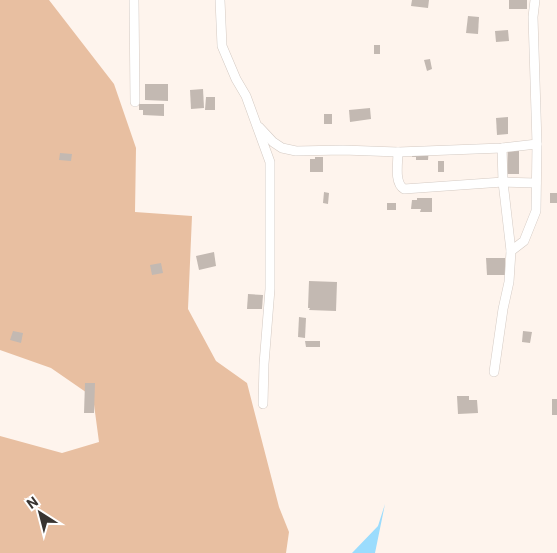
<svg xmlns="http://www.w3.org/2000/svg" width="557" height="553" viewBox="0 0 557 553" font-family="Roboto,sans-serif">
	<rect width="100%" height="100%" fill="#fef4ed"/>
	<polygon fill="#e8bfa1" points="0,0 49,0 114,84 136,148 135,212 192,216 188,309 216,361 247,383 279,507 289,532 286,553 0,553 0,436 62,453 99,442 93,397 51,368 0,350"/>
	<polygon fill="#9bdcfd" points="385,504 375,553 352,553 378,526"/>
	<g fill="#c3b9b2">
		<polygon points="412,0 429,0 428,8 411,6"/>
		<rect x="509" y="0" width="18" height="9"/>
		<polygon points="468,16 479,17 478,34 466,33"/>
		<polygon points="508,30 509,41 496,42 495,31"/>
		<rect x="374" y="45" width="6" height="9"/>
		<polygon points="430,59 432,69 427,71 424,60"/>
		<polygon points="145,84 168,84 168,101 145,100"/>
		<polygon points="203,89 204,108 191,109 190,90"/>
		<polygon points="206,97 215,97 215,110 205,110"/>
		<polygon points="139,104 164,104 164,116 143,115 143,110 139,110"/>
		<polygon points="370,108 371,119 350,122 349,110"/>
		<rect x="324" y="114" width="8" height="10"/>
		<polygon points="508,117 508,134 497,135 496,118"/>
		<polygon points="519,145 519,174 507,174 508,146"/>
		<polygon points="413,147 429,148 428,160 416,160 416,157 412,157"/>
		<polygon points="60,153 72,154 71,161 59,160"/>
		<polygon points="315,157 323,157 323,172 310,172 310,159 315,159"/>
		<rect x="438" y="161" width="6" height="11"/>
		<polygon points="324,192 329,193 328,204 323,203"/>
		<rect x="550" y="193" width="7" height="10"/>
		<polygon points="417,198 432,198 432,212 420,212 421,209 411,209 412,200 417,200"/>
		<rect x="387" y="203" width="9" height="7"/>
		<polygon points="214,252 216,266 199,270 196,256"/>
		<polygon points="486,258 505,258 505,275 487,275"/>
		<polygon points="161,263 163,273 152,275 150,265"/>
		<polygon points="309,281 337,282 336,311 309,310 310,308 308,308"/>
		<polygon points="248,294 263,295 262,309 247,309"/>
		<polygon points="299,317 306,318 305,338 298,337"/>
		<polygon points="13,331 23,333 21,343 10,340"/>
		<polygon points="523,331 532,332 530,343 522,342"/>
		<polygon points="305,341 320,341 320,347 306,347"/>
		<polygon points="85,383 95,383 94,413 84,413"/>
		<polygon points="457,396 469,396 469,400 477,400 478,413 458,414"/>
		<rect x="552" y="399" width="5" height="16"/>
	</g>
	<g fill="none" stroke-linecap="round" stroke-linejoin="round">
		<defs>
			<g id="street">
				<polyline points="134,0 135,102"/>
				<polyline points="220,0 222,46 236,79 246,96 270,162 270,289 264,364 263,404"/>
				<polyline points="259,127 273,142 282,148 296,151 343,150 398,152 502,148 537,144"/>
				<polyline points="502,148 503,182 511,251"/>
				<path d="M398,152C398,163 394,183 404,189L503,182L536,183"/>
				<polyline points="494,372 503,309 509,282 511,251 524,241 536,211 537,144 533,17 535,0"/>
			</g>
		</defs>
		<use href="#street" stroke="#d4cac3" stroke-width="10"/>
		<use href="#street" stroke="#fff" stroke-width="9"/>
	</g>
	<g transform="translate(40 513) rotate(324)" stroke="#ffffff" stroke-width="4" paint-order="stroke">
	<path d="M0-4L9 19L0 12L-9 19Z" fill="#383431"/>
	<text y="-8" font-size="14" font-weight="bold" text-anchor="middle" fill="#383431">N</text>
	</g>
</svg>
